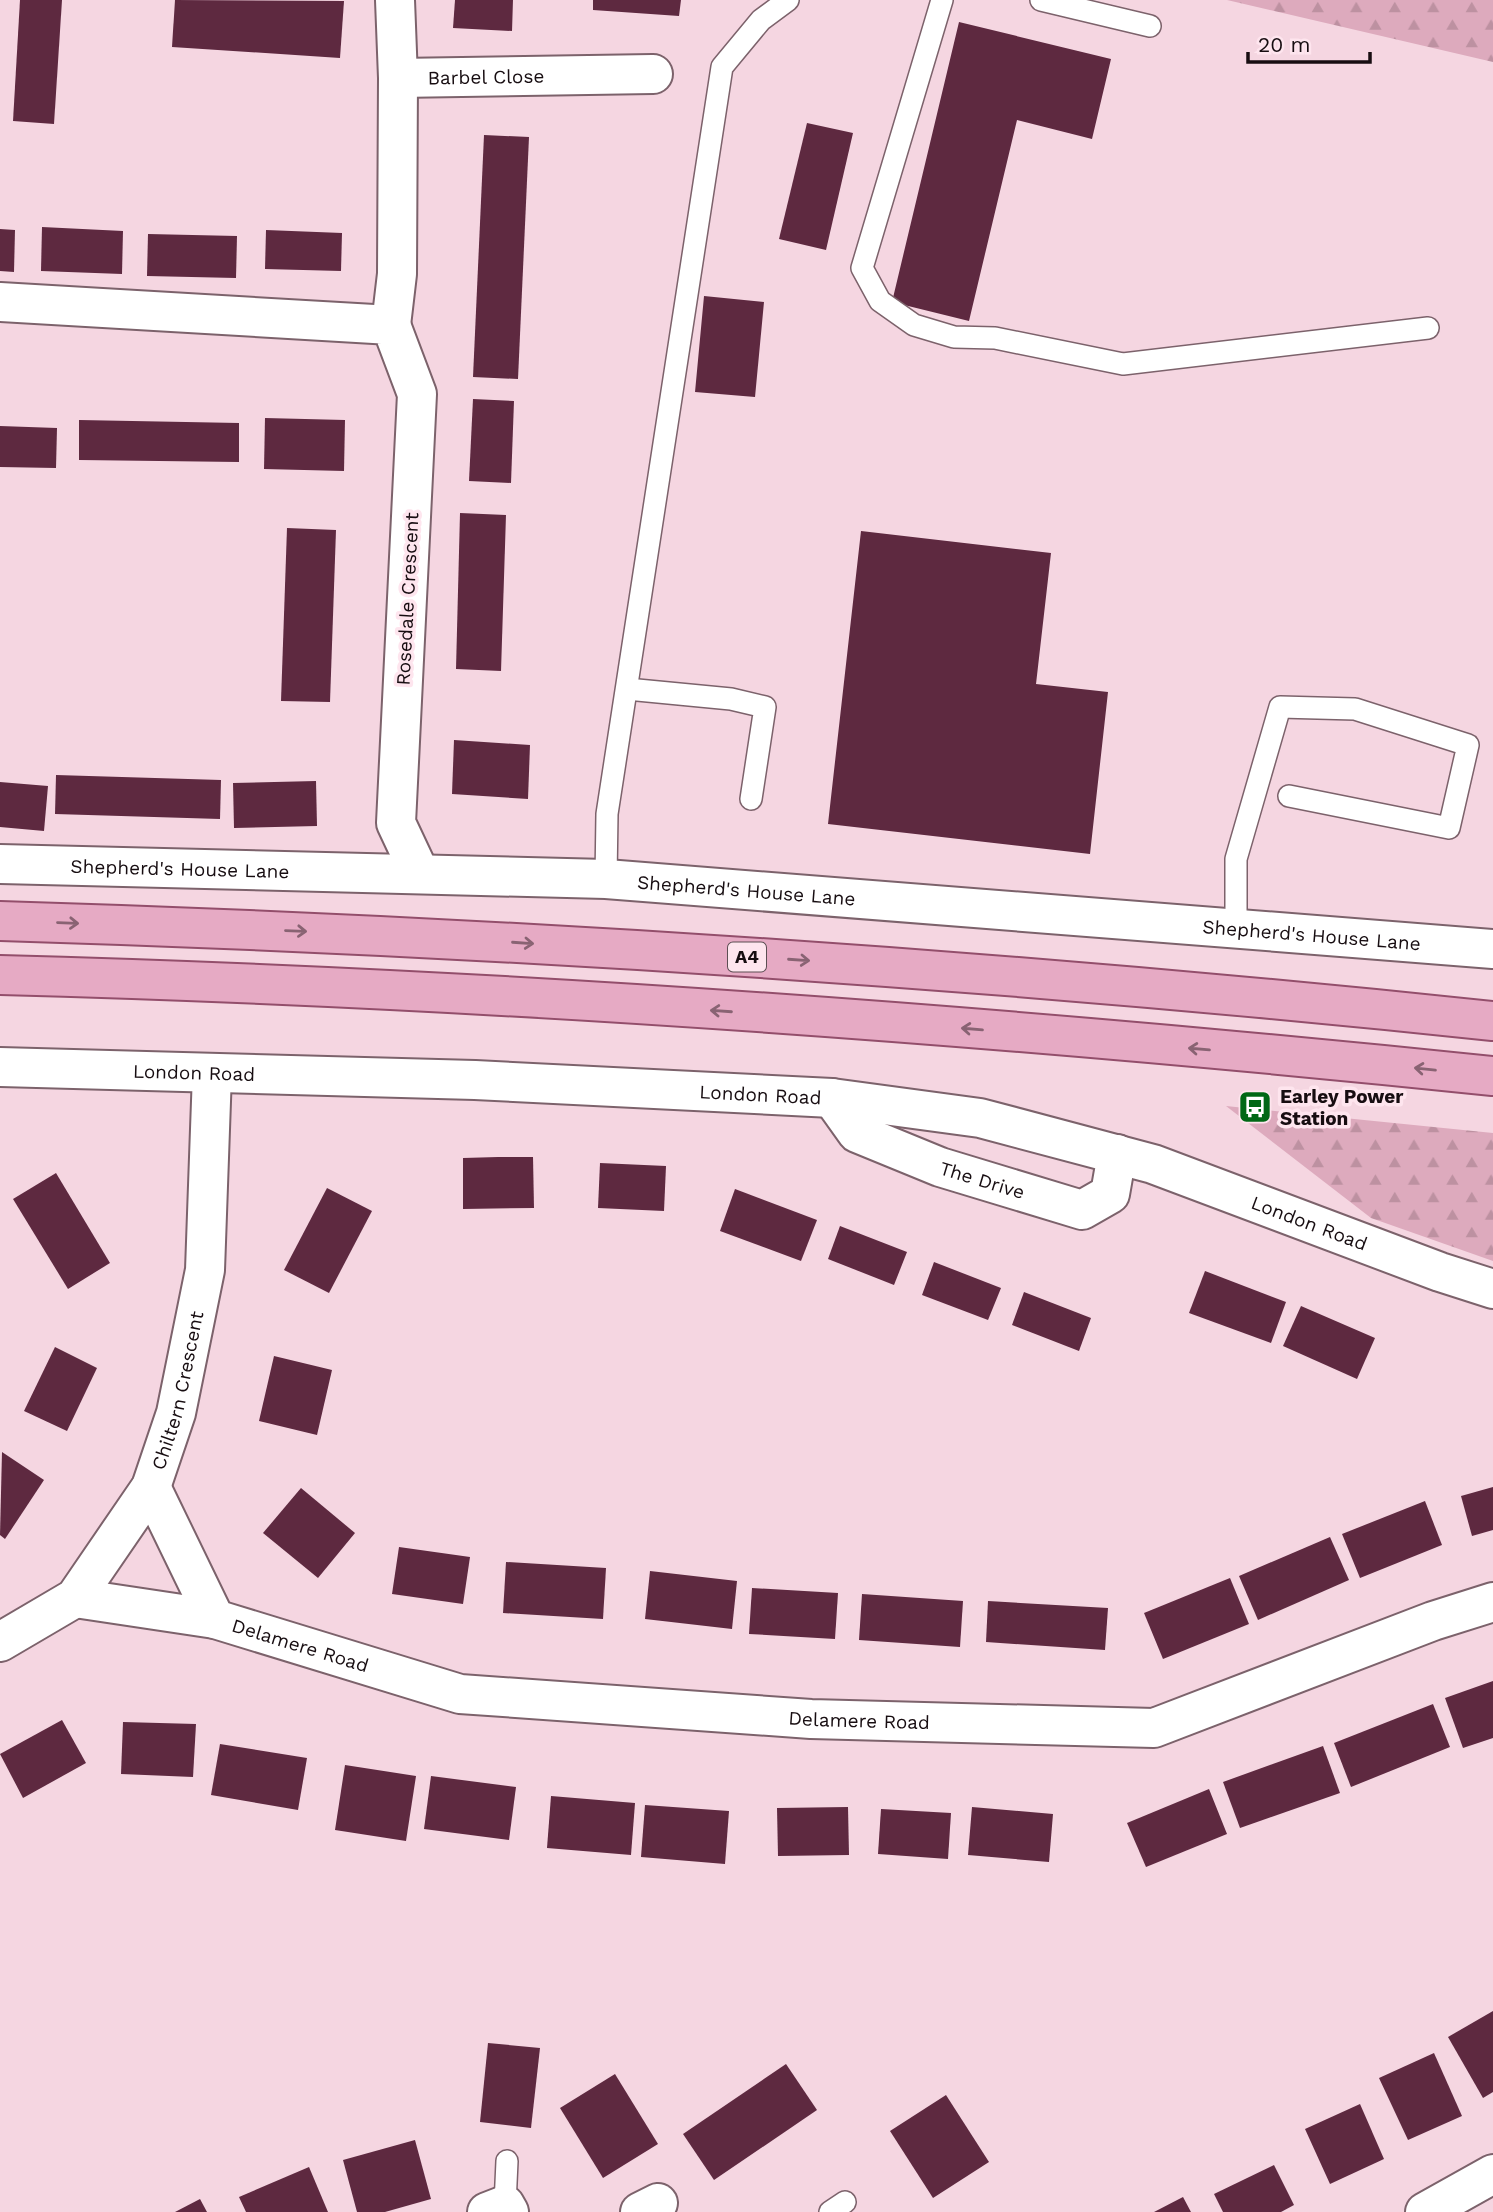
<svg xmlns="http://www.w3.org/2000/svg" width="1493" height="2212" viewBox="0 0 1493 2212" font-family="'Work Sans',sans-serif">
	<defs>
		<pattern id="forest-firs" width="22" height="20" patternUnits="userSpaceOnUse" patternTransform="scale(1.75)"><rect width="22" height="20" fill="#ddaabd"/><path d="M5 1l3.5 6h-7zM16 11l3.5 6h-7z" fill="#bd91a1"/></pattern>
	</defs>
	<rect width="100%" height="100%" fill="#f5d6e1"/>
	<g fill="url(#forest-firs)">
		<polygon points="1227,0 1493,0 1493,62"/>
		<polygon points="1226,1106 1493,1133 1493,1261 1371,1218"/>
	</g>
	<g fill="#5e2940">
		<polygon points="20,0 62,0 54,124 13,121"/>
		<polygon points="175,0 344,1 340,58 172,47"/>
		<polygon points="455,0 513,0 512,31 453,28"/>
		<polygon points="593,0 681,0 679,16 593,10"/>
		<polygon points="959,22 1111,59 1092,139 1017,120 969,321 892,302"/>
		<polygon points="807,123 853,133 826,250 779,239"/>
		<polygon points="484,135 529,137 518,379 473,377"/>
		<polygon points="42,227 123,231 122,274 41,271"/>
		<polygon points="0,229 15,230 14,272 0,271"/>
		<polygon points="266,230 342,233 341,271 265,269"/>
		<polygon points="148,234 237,236 236,278 147,276"/>
		<polygon points="704,296 764,302 755,397 695,392"/>
		<polygon points="473,399 514,401 511,483 469,481"/>
		<polygon points="265,418 345,420 344,471 264,469"/>
		<polygon points="79,420 239,423 239,462 79,460"/>
		<polygon points="0,426 57,428 56,468 0,467"/>
		<polygon points="460,513 506,515 501,671 456,669"/>
		<polygon points="287,528 336,530 330,702 281,701"/>
		<polygon points="861,531 1051,553 1036,684 1108,692 1090,854 828,824"/>
		<polygon points="454,740 530,745 528,799 452,794"/>
		<polygon points="56,775 221,780 220,819 55,814"/>
		<polygon points="316,781 317,826 234,828 233,783"/>
		<polygon points="0,782 48,786 44,831 0,827"/>
		<polygon points="498,1157 533,1157 534,1208 463,1209 463,1158"/>
		<polygon points="600,1163 666,1166 664,1211 598,1208"/>
		<polygon points="56,1173 110,1263 68,1289 13,1199"/>
		<polygon points="327,1188 372,1211 329,1293 284,1270"/>
		<polygon points="735,1189 817,1220 801,1261 720,1231"/>
		<polygon points="840,1226 907,1252 894,1285 828,1259"/>
		<polygon points="934,1262 1001,1288 988,1320 922,1295"/>
		<polygon points="1205,1271 1286,1302 1271,1343 1189,1313"/>
		<polygon points="1024,1292 1091,1318 1079,1351 1012,1325"/>
		<polygon points="1301,1306 1375,1338 1357,1379 1283,1346"/>
		<polygon points="55,1347 97,1368 67,1431 24,1411"/>
		<polygon points="274,1356 332,1370 317,1435 259,1421"/>
		<polygon points="2,1452 44,1480 5,1539 0,1535"/>
		<polygon points="1493,1487 1493,1530 1472,1536 1461,1496"/>
		<polygon points="301,1488 355,1533 318,1578 263,1533"/>
		<polygon points="1425,1501 1442,1545 1360,1578 1342,1534"/>
		<polygon points="1330,1537 1349,1580 1258,1620 1239,1576"/>
		<polygon points="399,1547 470,1557 463,1604 392,1594"/>
		<polygon points="506,1562 606,1568 603,1619 503,1613"/>
		<polygon points="650,1571 737,1581 732,1629 645,1619"/>
		<polygon points="1230,1578 1249,1624 1163,1659 1144,1613"/>
		<polygon points="752,1588 838,1593 835,1639 749,1634"/>
		<polygon points="862,1594 963,1601 960,1647 859,1640"/>
		<polygon points="988,1601 1108,1608 1105,1650 986,1642"/>
		<polygon points="1493,1681 1493,1738 1463,1748 1445,1698"/>
		<polygon points="1433,1704 1450,1747 1351,1787 1334,1743"/>
		<polygon points="62,1720 86,1763 23,1798 0,1754"/>
		<polygon points="123,1722 196,1724 193,1777 121,1774"/>
		<polygon points="220,1744 307,1758 298,1810 211,1795"/>
		<polygon points="1323,1746 1340,1793 1240,1828 1223,1782"/>
		<polygon points="345,1765 416,1776 406,1841 335,1830"/>
		<polygon points="431,1776 516,1787 509,1840 424,1829"/>
		<polygon points="1209,1789 1227,1834 1146,1867 1127,1823"/>
		<polygon points="551,1796 635,1803 631,1855 547,1848"/>
		<polygon points="645,1805 729,1811 725,1864 641,1857"/>
		<polygon points="848,1807 849,1855 778,1856 777,1808"/>
		<polygon points="972,1807 1053,1814 1049,1862 968,1855"/>
		<polygon points="881,1809 951,1813 948,1859 878,1854"/>
		<polygon points="1493,2011 1493,2092 1483,2098 1448,2037"/>
		<polygon points="488,2043 540,2048 531,2128 480,2122"/>
		<polygon points="1434,2053 1462,2116 1408,2140 1379,2078"/>
		<polygon points="786,2064 817,2110 714,2180 683,2134"/>
		<polygon points="615,2074 658,2144 603,2178 560,2108"/>
		<polygon points="946,2095 989,2162 933,2198 890,2131"/>
		<polygon points="1360,2104 1384,2159 1330,2184 1305,2129"/>
		<polygon points="415,2140 431,2199 385,2212 357,2212 343,2160"/>
		<polygon points="1274,2165 1294,2205 1281,2212 1223,2212 1214,2194"/>
		<polygon points="309,2167 328,2212 246,2212 239,2197"/>
		<polygon points="1183,2197 1191,2212 1154,2212"/>
		<polygon points="200,2199 207,2212 175,2212"/>
	</g>
	<g fill="none" stroke-linecap="round" stroke-linejoin="round">
		<defs>
			<g id="lane">
				<polyline points="942,0 862,268 880,301 914,325 954,337 995,338 1123,364 1428,328"/>
				<polyline points="1041,0 1150,26"/>
				<polyline points="627,689 731,699 765,707 751,799"/>
				<polyline points="606,879 607,814 722,67 761,20 788,0"/>
				<polyline points="1236,928 1236,859 1280,707 1355,709 1468,745 1449,828 1289,796"/>
				<polyline points="505,2205 507,2161"/>
				<polyline points="830,2212 845,2202"/>
			</g>
			<g id="street">
				<path id="s1" d="M395,0L398,78L653,74"/>
				<polyline points="0,302 391,325 417,394 396,823 419,872"/>
				<polyline points="391,325 397,274 398,78"/>
				<path id="s2" d="M0,864L606,879L1493,949"/>
				<path id="s3" d="M0,1067L475,1080L832,1098L980,1118L1153,1164L1440,1272L1493,1289"/>
				<path id="s4" d="M832,1098L857,1133L940,1167L1082,1210L1110,1194L1117,1154"/>
				<path id="s5" d="M151,1487L215,1619L460,1694L811,1719L1154,1728L1433,1621L1493,1602"/>
				<polyline points="75,1598 215,1619"/>
				<path id="s6" d="M0,1642L75,1598L151,1487L176,1413L205,1270L212,1073"/>
				<polyline points="487,2212 505,2205 509,2212"/>
				<polyline points="640,2212 658,2203"/>
				<polyline points="1425,2212 1493,2174"/>
			</g>
			<g id="primary">
				<path d="M0,921C499,936 997,969 1493,1021"/>
				<path d="M0,975C498,988 997,1025 1493,1076"/>
			</g>
		</defs>
		<use href="#lane" stroke="#7c626b" stroke-width="24"/>
		<use href="#street" stroke="#7c626b" stroke-width="42"/>
		<use href="#primary" stroke="#934e6b" stroke-width="42"/>
		<use href="#lane" stroke="#fff" stroke-width="21"/>
		<use href="#street" stroke="#fff" stroke-width="38"/>
		<use href="#primary" stroke="#e6aac4" stroke-width="38"/>
	</g>
	<defs><path id="oneway-shaft" d="M-6 0H5M1.5-3L5.5 0L1.5 3" fill="none" stroke-width="1.6" stroke-linecap="round" stroke-linejoin="round" transform="scale(1.75)"/></defs>
	<g stroke="#896373">
		<use href="#oneway-shaft" transform="translate(68 923) rotate(2)"/>
		<use href="#oneway-shaft" transform="translate(296 931) rotate(2)"/>
		<use href="#oneway-shaft" transform="translate(523 943) rotate(4)"/>
		<use href="#oneway-shaft" transform="translate(799 960) rotate(4)"/>
		<use href="#oneway-shaft" transform="translate(721 1011) rotate(-176)"/>
		<use href="#oneway-shaft" transform="translate(972 1029) rotate(-175)"/>
		<use href="#oneway-shaft" transform="translate(1199 1049) rotate(-175)"/>
		<use href="#oneway-shaft" transform="translate(1425 1069) rotate(-174)"/>
	</g>
	<defs>
		<symbol id="bus-square" viewBox="-11 -11 22 22"><rect x="-9" y="-9" width="18" height="18" rx="4" fill="#006815" stroke="#fee5ee"/><path d="M-5-6H5V4H4V6H2V4H-2V6H-4V4H-5ZM-3.5-4V0h7V-4ZM-3.5 1.2v1.5H-2V1.2ZM2 1.2v1.5H3.5V1.2Z" fill="#fff"/></symbol>
	</defs>
	<g fill-rule="evenodd">
		<use href="#bus-square" x="1236" y="1088" width="38" height="38"/>
	</g>
	<g text-anchor="middle" stroke-width="7" stroke-linejoin="round" paint-order="stroke">
		<rect fill="#fee5ee" stroke="#5c4e53" stroke-width="2" x="728" y="942.5" width="38" height="29" rx="5"/>
		<g font-size="18" font-weight="bold" fill="#170d11">
			<text x="747" y="963">A4</text>
		</g>
		<g font-size="19" fill="#170d11" stroke="#fee5ee">
			<text dy="7" stroke="none"><textPath href="#s1" startOffset="166">Barbel Close</textPath></text>
			<text transform="translate(407 599) rotate(-87)" y="7">Rosedale Crescent</text>
			<text dy="7" stroke="none"><textPath href="#s2" startOffset="180">Shepherd's House Lane</textPath></text>
			<text dy="7" stroke="none"><textPath href="#s2" startOffset="747">Shepherd's House Lane</textPath></text>
			<text dy="7" stroke="none"><textPath href="#s2" startOffset="1314">Shepherd's House Lane</textPath></text>
			<text dy="7" stroke="none"><textPath href="#s3" startOffset="194">London Road</textPath></text>
			<text dy="7" stroke="none"><textPath href="#s3" startOffset="761">London Road</textPath></text>
			<text dy="7" stroke="none"><textPath href="#s4" startOffset="177">The Drive</textPath></text>
			<text dy="7" stroke="none"><textPath href="#s3" startOffset="1328">London Road</textPath></text>
			<text dy="7" stroke="none"><textPath href="#s6" startOffset="322">Chiltern Crescent</textPath></text>
			<text dy="7" stroke="none"><textPath href="#s5" startOffset="236">Delamere Road</textPath></text>
			<text dy="7" stroke="none"><textPath href="#s5" startOffset="803">Delamere Road</textPath></text>
		</g>
		<g font-size="19" font-weight="bold" fill="#170d11" stroke="#fee5ee" text-anchor="start">
			<text x="1280" y="1103">Earley Power<tspan x="1280" dy="22">Station</tspan></text>
		</g>
	</g>
	<path d="M1248 52v10h122v-10" fill="none" stroke="#170d11" stroke-width="3.5"/>
	<text x="1258" y="52" font-size="21" fill="#170d11" stroke="#fee5ee" stroke-width="5" paint-order="stroke">20 m</text>
</svg>
